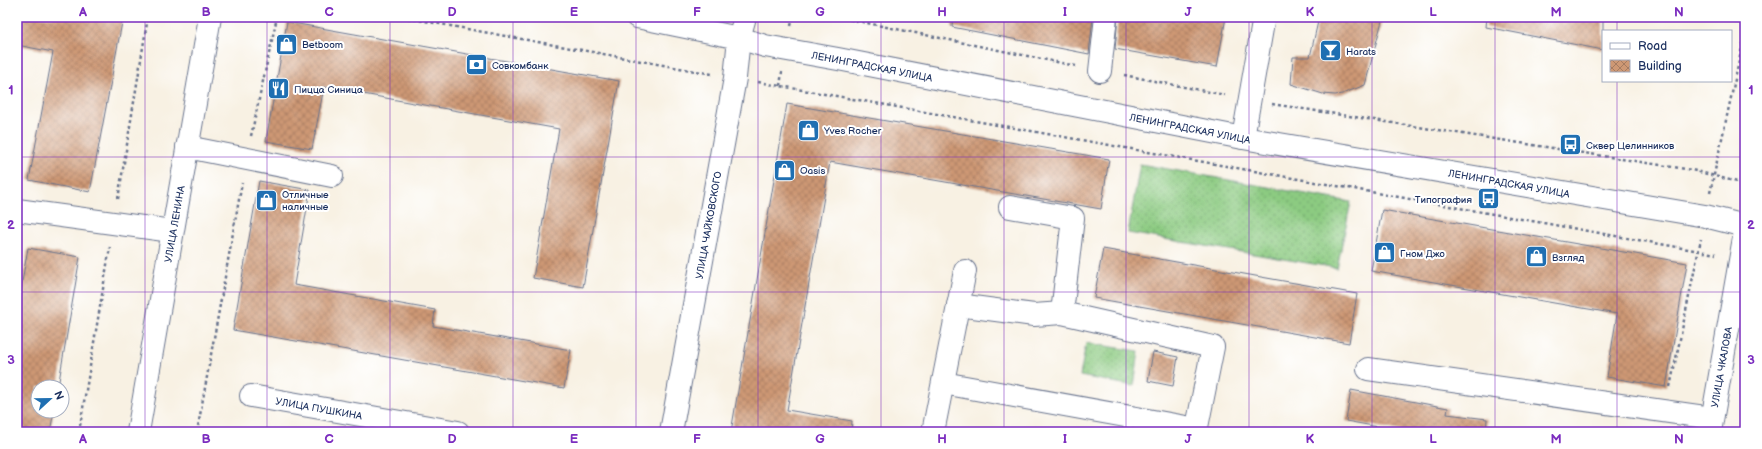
<svg xmlns="http://www.w3.org/2000/svg" width="1762" height="449" viewBox="0 0 1762 449" font-family="'Balsamiq Sans',sans-serif">
	<defs>
		<pattern id="grass-dots" width="8" height="8" patternUnits="userSpaceOnUse"><rect width="8" height="8" fill="#8ccb81"/><path d="M2 2h.1M6 6h.1" fill="none" stroke="#72a56d" stroke-width="1.8" stroke-linecap="round"/></pattern>
		<pattern id="building-cross-hatch" width="8" height="8" patternUnits="userSpaceOnUse"><rect width="8" height="8" fill="#ce9874"/><path d="M0 0l8 8M0 8l8-8" fill="none" stroke="#a67c62"/></pattern>
	</defs>
	<rect width="100%" height="100%" fill="#fff"/>
	<filter id="ink" filterUnits="userSpaceOnUse"><feTurbulence type="fractalNoise" baseFrequency=".025" numOctaves="2"/><feDisplacementMap in="SourceGraphic" scale="8" xChannelSelector="R" yChannelSelector="G"/><feConvolveMatrix kernelMatrix="1 2 1 2 8 2 1 2 1" color-interpolation-filters="sRGB"/></filter>
	<filter id="wash" filterUnits="userSpaceOnUse"><feTurbulence type="fractalNoise" baseFrequency=".012" numOctaves="4" result="noise"/><feDisplacementMap in="SourceGraphic" scale="16" xChannelSelector="R" yChannelSelector="G"/><feGaussianBlur stdDeviation="0.9" result="paint"/><feColorMatrix in="noise" values="0 0 0 0 0 0 0 0 0 0 0 0 0 0 0 0 0 1.4 0 .05"/><feComposite in="paint" operator="in"/></filter>
	<g filter="url(#wash)">
		<rect width="100%" height="100%" fill="#f8f1e3"/>
		<g fill="url(#grass-dots)" stroke="#547d70">
			<polygon points="1140,164 1351,202 1337,268 1128,233"/>
			<polygon points="1086,343 1139,351 1134,386 1080,376"/>
		</g>
		<g id="blocks">
			<g fill="url(#building-cross-hatch)">
				<polygon points="17,17 123,17 90,192 29,180 53,52 17,45"/>
				<polygon points="953,17 1093,17 1089,54 952,27"/>
				<polygon points="1118,17 1226,17 1217,67 1115,49"/>
				<polygon points="1319,17 1383,17 1365,85 1342,94 1335,95 1323,94 1291,84 1293,57 1310,57"/>
				<polygon points="1487,17 1603,17 1603,50 1486,27"/>
				<polygon points="287,22 619,81 583,287 533,278 559,129 324,87 312,149 266,141"/>
				<polygon points="787,104 1109,159 1101,209 830,162 787,410 852,421 851,432 731,432"/>
				<polygon points="259,181 310,190 294,285 435,310 433,326 571,350 564,388 233,330"/>
				<polygon points="1382,210 1687,263 1666,387 1607,377 1617,314 1371,271"/>
				<polygon points="28,248 80,257 58,387 38,387 38,411 54,411 50,432 17,432 17,310"/>
				<polygon points="1103,249 1357,294 1349,343 1094,298"/>
				<polygon points="1153,352 1178,357 1173,386 1148,381"/>
				<polygon points="1351,390 1448,408 1447,414 1487,419 1486,432 1406,432 1346,421"/>
			</g>
		</g>
	</g>
	<g filter="url(#ink)">
		<use href="#blocks" fill-opacity="0" stroke="#68738d" stroke-width="1"/>
		<g fill="none" stroke-linecap="round" stroke-linejoin="round">
			<defs>
				<g id="minor">
					<polyline points="1100,71 1106,17"/>
					<polyline points="1243,138 1264,17"/>
					<polyline points="187,147 332,176"/>
					<polyline points="1010,207 1073,218 1062,313 1213,347 1196,432"/>
					<polyline points="17,210 172,231"/>
					<polyline points="958,305 1034,315 1062,313"/>
					<polyline points="1368,369 1712,418"/>
					<polyline points="943,383 1197,429"/>
					<polyline points="251,396 458,432"/>
					<polyline points="671,432 735,78 739,38 745,17"/>
					<polyline points="933,432 965,271"/>
				</g>
				<g id="major">
					<polyline points="637,17 739,38 765,46 838,59 1243,138 1705,216 1745,226"/>
					<polyline points="138,432 210,17"/>
					<polyline points="1710,432 1745,232"/>
				</g>
			</defs>
			<use href="#minor" stroke="#68738d" stroke-width="24"/>
			<use href="#major" stroke="#68738d" stroke-width="24"/>
			<g stroke="#68738d" stroke-width="2.5" stroke-dasharray="3 3" stroke-linecap="butt">
				<polyline points="402,17 712,74"/>
				<polyline points="838,17 1076,66"/>
				<polyline points="791,26 793,17"/>
				<polyline points="1124,75 1225,95"/>
				<polyline points="758,82 1716,254"/>
				<polyline points="780,86 782,72"/>
				<polyline points="1272,104 1692,170 1745,184"/>
				<polyline points="251,136 277,17"/>
				<polyline points="1710,193 1745,34"/>
				<polyline points="118,199 148,17"/>
				<polyline points="1670,387 1701,239"/>
				<polyline points="79,432 110,247"/>
				<polyline points="197,432 242,183"/>
			</g>
			<use href="#minor" stroke="#fff" stroke-width="22"/>
			<use href="#major" stroke="#fff" stroke-width="22"/>
		</g>
	</g>
	<path fill="none" stroke="#7b2cbf" stroke-width="1" stroke-opacity="0.55" d="M145,17V432M267,17V432M390,17V432M513,17V432M636,17V432M758,17V432M881,17V432M1004,17V432M1126,17V432M1249,17V432M1372,17V432M1495,17V432M1617,17V31M1617,81V432M17,157H1745M17,292H1745"/>
	<defs>
		<symbol id="shop-square" viewBox="-11 -11 22 22"><rect x="-9" y="-9" width="18" height="18" rx="4" fill="#1f6fb2" stroke="#fff"/><path d="M-5-2.5h2.3a2.7 3.5 0 0 1 5.4 0H5L5.5 6h-11ZM-1.5-2.5h3a1.5 2.3 0 0 0-3 0Z" fill="#fff"/></symbol>
		<symbol id="bar-square" viewBox="-11 -11 22 22"><rect x="-9" y="-9" width="18" height="18" rx="4" fill="#1f6fb2" stroke="#fff"/><path d="M-6-5H6L.8 .8V4.5H3.5V6h-7V4.5H-.8V.8Z" fill="#fff"/></symbol>
		<symbol id="bank-square" viewBox="-11 -11 22 22"><rect x="-9" y="-9" width="18" height="18" rx="4" fill="#1f6fb2" stroke="#fff"/><path d="M-6-4H6V4H-6ZM0-2.3a2.3 2.3 0 1 0 0 4.6a2.3 2.3 0 1 0 0-4.6Z" fill="#fff"/></symbol>
		<symbol id="restaurant-square" viewBox="-11 -11 22 22"><rect x="-9" y="-9" width="18" height="18" rx="4" fill="#1f6fb2" stroke="#fff"/><path d="M-5-6h1v4h1v-4h1v4h1v-4h1v5L-1.5 .5V6h-2V.5L-5-1ZM5-6V6H3V1.5H1.5Q1.5-4 5-6Z" fill="#fff"/></symbol>
		<symbol id="bus-square" viewBox="-11 -11 22 22"><rect x="-9" y="-9" width="18" height="18" rx="4" fill="#1f6fb2" stroke="#fff"/><path d="M-5-6H5V4H4V6H2V4H-2V6H-4V4H-5ZM-3.5-4V0h7V-4ZM-3.5 1.2v1.5H-2V1.2ZM2 1.2v1.5H3.5V1.2Z" fill="#fff"/></symbol>
	</defs>
	<g fill-rule="evenodd">
		<use href="#shop-square" x="274" y="32" width="25" height="25"/>
		<use href="#bar-square" x="1318" y="38" width="25" height="25"/>
		<use href="#bank-square" x="464" y="52" width="25" height="25"/>
		<use href="#restaurant-square" x="266" y="76" width="25" height="25"/>
		<use href="#shop-square" x="796" y="118" width="25" height="25"/>
		<use href="#bus-square" x="1558" y="132" width="25" height="25"/>
		<use href="#shop-square" x="772" y="158" width="25" height="25"/>
		<use href="#bus-square" x="1476" y="186" width="25" height="25"/>
		<use href="#shop-square" x="254" y="188" width="25" height="25"/>
		<use href="#shop-square" x="1372" y="240" width="25" height="25"/>
		<use href="#shop-square" x="1524" y="244" width="25" height="25"/>
	</g>
	<g text-anchor="middle" stroke-width="4" stroke-linejoin="round" paint-order="stroke">
		<g font-size="10" fill="#1b2f5e" stroke="#fff" text-anchor="start">
			<text x="302" y="48">Betboom</text>
			<text x="1346" y="55">Harats</text>
			<text x="492" y="69">Совкомбанк</text>
			<text x="294" y="93">Пицца Синица</text>
			<text x="824" y="134">Yves Rocher</text>
			<text x="1586" y="149">Сквер Целинников</text>
			<text x="800" y="174">Oasis</text>
			<text x="282" y="198">Отличные<tspan x="282" dy="12">наличные</tspan></text>
			<text x="1472" y="203" text-anchor="end">Типография</text>
			<text x="1400" y="257">Гном Джо</text>
			<text x="1552" y="261">Взгляд</text>
		</g>
		<g font-size="10" fill="#1b2f5e" stroke="#fff">
			<text transform="translate(872 66) rotate(11)" y="4">ЛЕНИНГРАДСКАЯ УЛИЦА</text>
			<text transform="translate(1190 128) rotate(11)" y="4">ЛЕНИНГРАДСКАЯ УЛИЦА</text>
			<text transform="translate(1509 183) rotate(10)" y="4">ЛЕНИНГРАДСКАЯ УЛИЦА</text>
			<text transform="translate(174 224) rotate(-80)" y="4">УЛИЦА ЛЕНИНА</text>
			<text transform="translate(708 225) rotate(-80)" y="4">УЛИЦА ЧАЙКОВСКОГО</text>
			<text transform="translate(1721 367) rotate(-80)" y="4">УЛИЦА ЧКАЛОВА</text>
			<text transform="translate(319 408) rotate(10)" y="4">УЛИЦА ПУШКИНА</text>
		</g>
	</g>
	<rect width="1762" height="449" fill="none" stroke="#fff" stroke-width="44"/>
	<rect x="1602" y="30" width="130" height="52" fill="#ffffff" stroke="#a4acbf"/>
	<rect x="1610" y="43" width="20" height="6" fill="#ffffff" stroke="#a4acbf"/>
	<text x="1638" y="50" font-size="12" fill="#1b2f5e">Road</text>
	<rect x="1610" y="60" width="20" height="12" fill="url(#building-cross-hatch)" stroke="#a4acbf"/>
	<text x="1638" y="70" font-size="12" fill="#1b2f5e">Building</text>
	<g transform="translate(50 399) rotate(68)"><circle r="19" fill="#ffffff" stroke="#a4acbf"/>
	<path d="M0-3L7 15L0 10L-7 15Z" fill="#1f6fb2"/>
	<text y="-6" font-size="11" font-weight="bold" text-anchor="middle" fill="#1b2f5e">N</text>
	</g>
	<rect x="22" y="22" width="1718" height="405" fill="none" stroke="#7b2cbf" stroke-width="1.5"/>
	<g font-size="13" text-anchor="middle" font-weight="bold" fill="#7b2cbf">
		<text x="83" y="16">A</text>
		<text x="206" y="16">B</text>
		<text x="329" y="16">C</text>
		<text x="452" y="16">D</text>
		<text x="574" y="16">E</text>
		<text x="697" y="16">F</text>
		<text x="820" y="16">G</text>
		<text x="942" y="16">H</text>
		<text x="1065" y="16">I</text>
		<text x="1188" y="16">J</text>
		<text x="1310" y="16">K</text>
		<text x="1433" y="16">L</text>
		<text x="1556" y="16">M</text>
		<text x="1679" y="16">N</text>
		<text x="11" y="94">1</text>
		<text x="1751" y="94">1</text>
		<text x="11" y="229">2</text>
		<text x="1751" y="229">2</text>
		<text x="11" y="364">3</text>
		<text x="1751" y="364">3</text>
		<text x="83" y="443">A</text>
		<text x="206" y="443">B</text>
		<text x="329" y="443">C</text>
		<text x="452" y="443">D</text>
		<text x="574" y="443">E</text>
		<text x="697" y="443">F</text>
		<text x="820" y="443">G</text>
		<text x="942" y="443">H</text>
		<text x="1065" y="443">I</text>
		<text x="1188" y="443">J</text>
		<text x="1310" y="443">K</text>
		<text x="1433" y="443">L</text>
		<text x="1556" y="443">M</text>
		<text x="1679" y="443">N</text>
	</g>
</svg>
